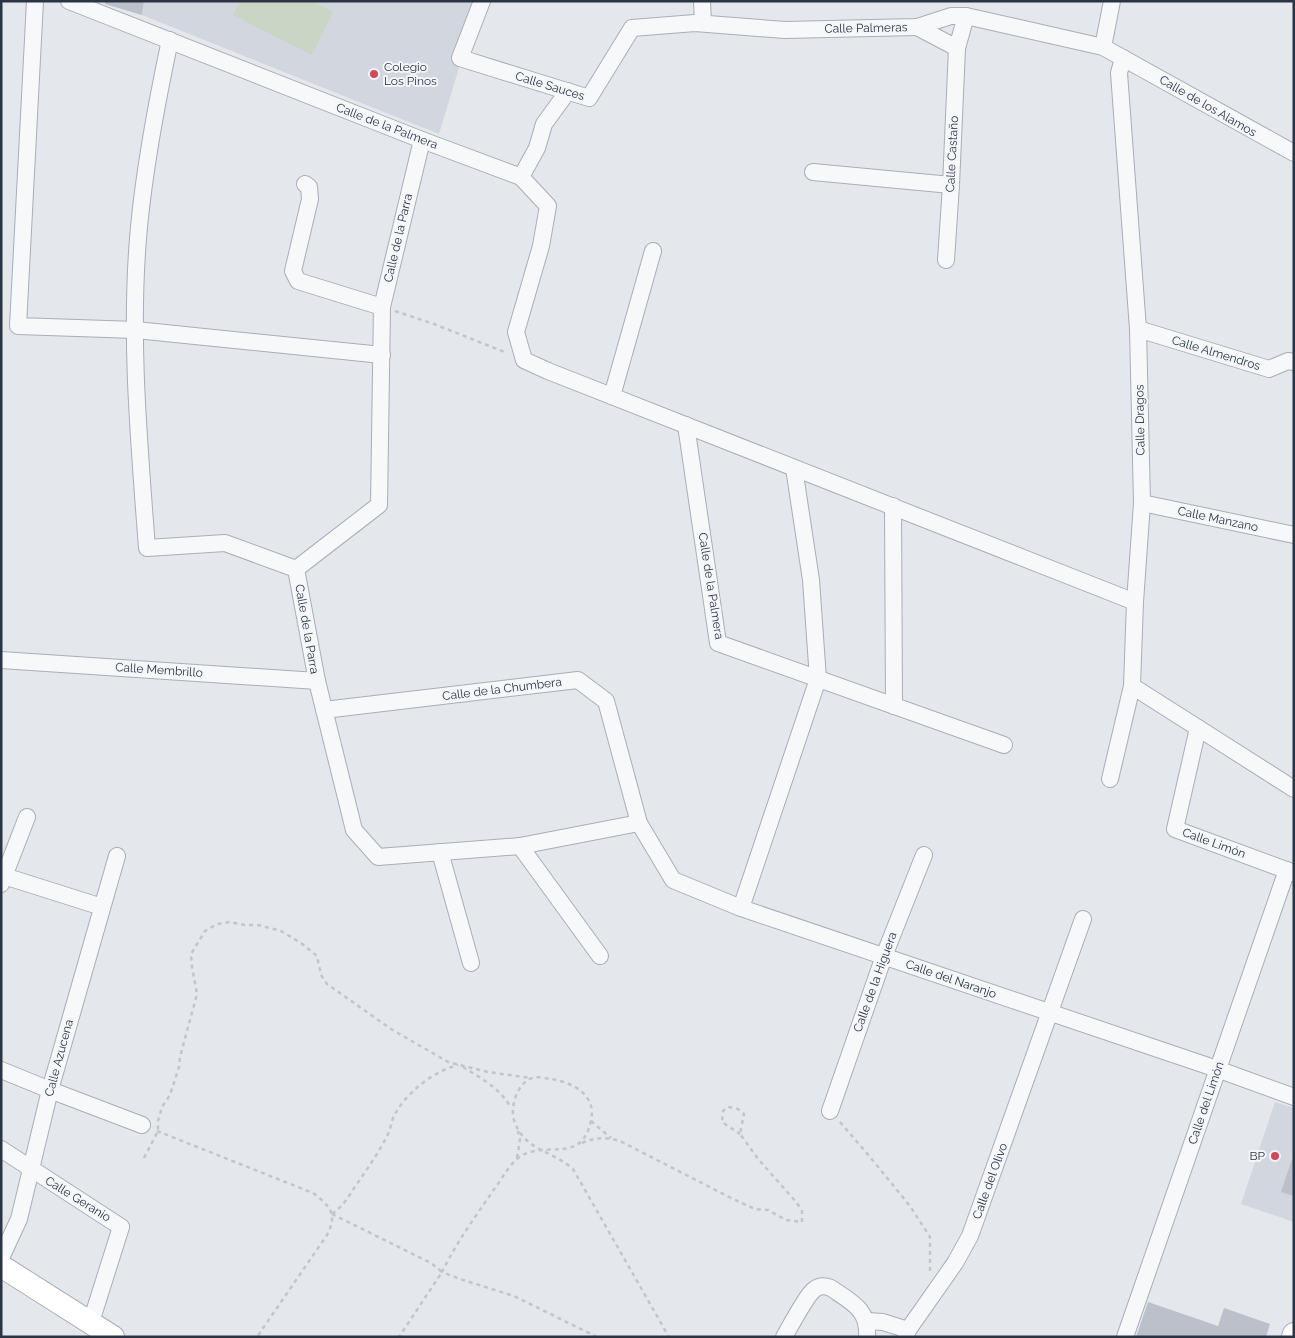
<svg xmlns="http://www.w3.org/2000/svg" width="1295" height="1338" viewBox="0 0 1295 1338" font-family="Raleway,sans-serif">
	<rect width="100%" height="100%" fill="#e4e7ec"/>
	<g fill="#d2d6de">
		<polygon points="144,1 479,1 439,134 142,15"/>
		<polygon points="1275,1102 1294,1108 1294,1222 1241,1204"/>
	</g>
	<polygon fill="#c9d6c5" points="240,1 312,1 333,12 312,55 233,15"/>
	<g fill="#bbc0ca">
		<polygon points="105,1 144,1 142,15 105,4"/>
		<polygon points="1292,1159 1294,1159 1294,1196 1281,1192"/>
		<polygon points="1148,1302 1218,1326 1224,1308 1270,1324 1266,1337 1136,1337"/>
	</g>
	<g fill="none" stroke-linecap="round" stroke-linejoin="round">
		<defs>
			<g id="street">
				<polyline points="35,1 18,326 136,330 382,355"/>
				<polyline points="69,1 422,140 521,177 548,206 541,246 516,332 524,360 548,371 1135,602"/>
				<polyline points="482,1 460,58 589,98 632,28 695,23 785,30 917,27 951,16 966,16 1103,47 1294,153"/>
				<polyline points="702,1 703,23"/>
				<polyline points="917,27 957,48 966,16"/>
				<path d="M170,40C157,101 145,164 139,227C129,333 139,442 147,548L225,543L296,569"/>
				<polyline points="1103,47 1112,1"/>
				<polyline points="422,140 382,307 379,505 296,569 317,681 354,830 378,857 520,846 639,823"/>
				<polyline points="813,172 951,185"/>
				<polyline points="521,177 537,148 544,124 568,91"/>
				<polyline points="305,184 309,187 310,199 293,271 298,281 382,307"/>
				<polyline points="946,260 951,185 957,48"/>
				<polyline points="1138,329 1269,369 1288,361 1294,362"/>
				<polyline points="612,396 653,251"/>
				<polyline points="686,425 718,643 1004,745"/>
				<polyline points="1142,503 1294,535"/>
				<polyline points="893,506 894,706"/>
				<polyline points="1,660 317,681"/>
				<polyline points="1132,686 1294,789"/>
				<polyline points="324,710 578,680 606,701 639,823 673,880 741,908 1217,1069 1294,1097"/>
				<polyline points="1198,728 1175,829 1294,873"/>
				<polyline points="1110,779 1132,686 1135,602 1142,503 1138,329 1119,73 1123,58"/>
				<polyline points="520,846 600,956"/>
				<polyline points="440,852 471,963"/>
				<polyline points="1,874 4,876 102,907"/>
				<polyline points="1,884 27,817"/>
				<polyline points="741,908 818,679 811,580 794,468"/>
				<polyline points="1,1070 50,1090 142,1125"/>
				<polyline points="830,1111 884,956 924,855"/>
				<polyline points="1,1149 121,1227 91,1322"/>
				<polyline points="1,1258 19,1219 50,1090 117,856"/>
				<polyline points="867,1321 883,1322 908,1330"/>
				<path d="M784,1337C790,1327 807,1294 815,1289C820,1285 826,1286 831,1288C851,1302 869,1309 867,1337"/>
				<polyline points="906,1337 908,1330 955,1263 970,1236 1083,919"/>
				<polyline points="1125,1337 1287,870"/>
			</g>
			<g id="secondary">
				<polyline points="1,1266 113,1337"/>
				<polyline points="1293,1337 1294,1334"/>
			</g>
		</defs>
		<use href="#street" stroke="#a9aeb7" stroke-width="18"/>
		<use href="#secondary" stroke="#a9aeb7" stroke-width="24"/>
		<g stroke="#c2c5cb" stroke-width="2.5" stroke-dasharray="4 4" stroke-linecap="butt">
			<polyline points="395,311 434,324 507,353"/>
			<path d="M463,1067C481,1078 501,1089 511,1108"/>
			<polyline points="591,1121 611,1138"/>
			<polyline points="840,1122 870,1157 910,1206 930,1237 930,1272"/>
			<path d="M157,1131L313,1193C330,1206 338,1214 327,1235L257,1337"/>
			<path d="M582,1143C595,1137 607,1137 620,1141L731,1198L755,1209L768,1210L786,1220L802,1222V1211L797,1203L759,1160L740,1134L744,1114L738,1109L728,1107L723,1111L722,1122L740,1134"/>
			<polyline points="144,1158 158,1131 158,1121 162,1107 170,1095 179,1067 180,1057 197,994 192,967 191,954 205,931 217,924 230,922 245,925 258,925 281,931 301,943 317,956 321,975 327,984 391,1029 448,1062 488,1072 531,1078"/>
			<polyline points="517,1158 520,1140 518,1131"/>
			<path d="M332,1214C342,1207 348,1198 354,1188C366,1171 378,1154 387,1136C391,1129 391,1121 395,1114C407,1092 434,1071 458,1065"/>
			<polyline points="332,1214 431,1263 442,1272 399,1337"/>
			<path d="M597,1337L514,1296L460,1279L442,1272C457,1241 478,1213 497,1185C504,1176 510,1163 521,1156C548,1140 581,1165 591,1121C597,1095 573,1082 550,1079C545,1078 537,1076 532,1078C517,1083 510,1107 514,1120C524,1151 552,1150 573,1169L669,1337"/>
		</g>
		<use href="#street" stroke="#f7f8fa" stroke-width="16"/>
		<use href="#secondary" stroke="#fff" stroke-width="22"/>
	</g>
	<g fill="#d1495b" stroke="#f4f6f9" stroke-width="2">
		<circle cx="374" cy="74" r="5"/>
		<circle cx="1275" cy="1156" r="5"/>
	</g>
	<g text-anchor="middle" stroke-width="4" stroke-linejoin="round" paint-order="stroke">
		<g font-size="12" fill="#2b3445" stroke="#f4f6f9">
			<text transform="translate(866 28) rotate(-1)" y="4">Calle Palmeras</text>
			<text transform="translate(550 86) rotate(17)" y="4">Calle Sauces</text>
			<text transform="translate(1208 106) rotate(30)" y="4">Calle de los Alamos</text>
			<text transform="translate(387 126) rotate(21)" y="4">Calle de la Palmera</text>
			<text transform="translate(952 154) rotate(-87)" y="4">Calle Castaño</text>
			<text transform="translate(398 238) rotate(-77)" y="4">Calle de la Parra</text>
			<text transform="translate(1216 353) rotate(17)" y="4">Calle Almendros</text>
			<text transform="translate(1140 420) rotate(-91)" y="4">Calle Dragos</text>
			<text transform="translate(1218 519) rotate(12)" y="4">Calle Manzano</text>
			<text transform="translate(711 586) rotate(81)" y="4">Calle de la Palmera</text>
			<text transform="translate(307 629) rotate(80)" y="4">Calle de la Parra</text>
			<text transform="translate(159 670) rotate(4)" y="4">Calle Membrillo</text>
			<text transform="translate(502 689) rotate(-7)" y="4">Calle de la Chumbera</text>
			<text transform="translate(1214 843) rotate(20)" y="4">Calle Limón</text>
			<text transform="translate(951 979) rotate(19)" y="4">Calle del Naranjo</text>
			<text transform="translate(875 982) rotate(-70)" y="4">Calle de la Higuera</text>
			<text transform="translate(59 1058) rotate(-75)" y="4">Calle Azucena</text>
			<text transform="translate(1206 1103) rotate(-71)" y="4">Calle del Limón</text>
			<text transform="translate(990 1181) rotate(-70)" y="4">Calle del Olivo</text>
			<text transform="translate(78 1199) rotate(32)" y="4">Calle Geranio</text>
		</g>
		<g font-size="12" fill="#2b3445" stroke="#f4f6f9" text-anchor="start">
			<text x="384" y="71">Colegio<tspan x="384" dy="14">Los Pinos</tspan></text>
			<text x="1265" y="1160" text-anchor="end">BP</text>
		</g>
	</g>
	<rect width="1295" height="1338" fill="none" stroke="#2b3445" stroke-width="5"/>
</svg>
